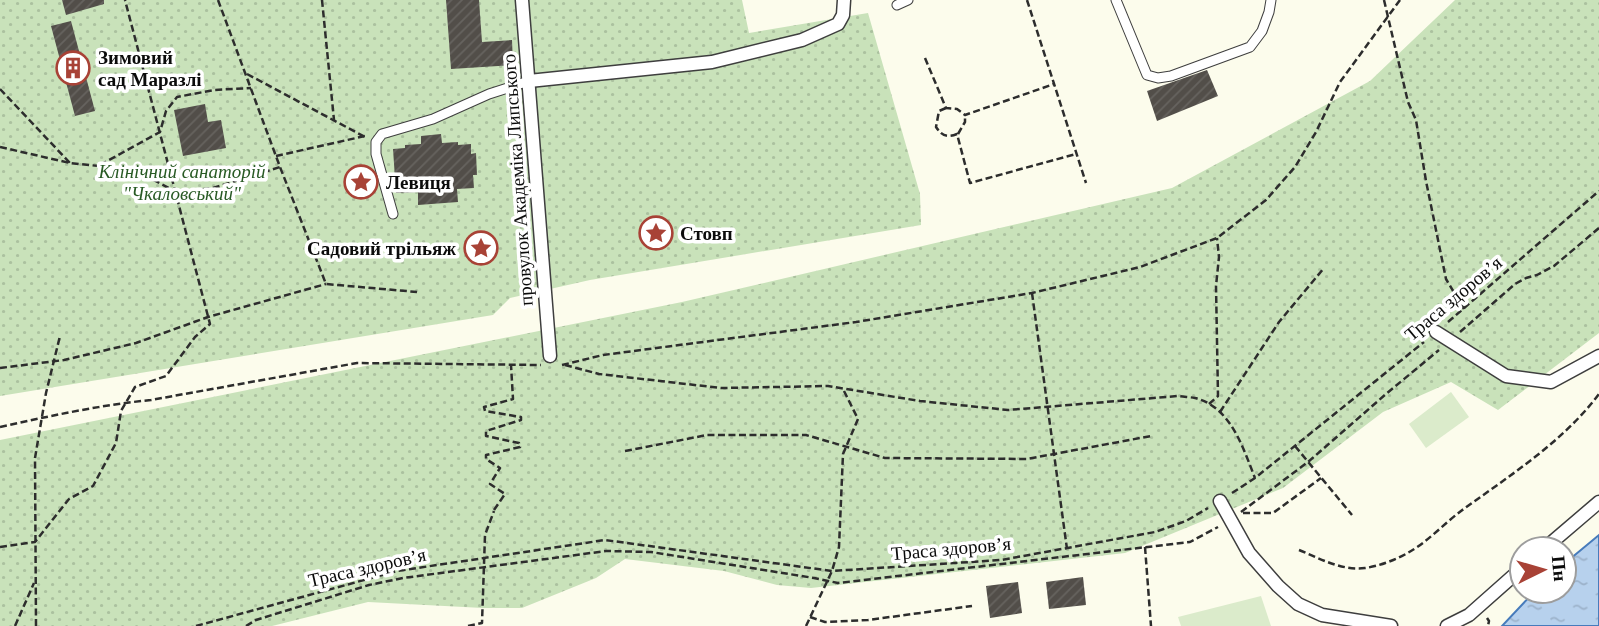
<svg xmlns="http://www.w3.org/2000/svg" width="1599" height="626" viewBox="0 0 1599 626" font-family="'Times New Roman',serif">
	<defs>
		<pattern id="green-dots" width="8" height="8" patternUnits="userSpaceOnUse" patternTransform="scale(1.75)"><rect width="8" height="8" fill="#c9e2ba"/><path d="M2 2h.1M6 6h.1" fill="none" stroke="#abc19f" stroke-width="1.8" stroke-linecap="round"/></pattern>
		<pattern id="water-ripples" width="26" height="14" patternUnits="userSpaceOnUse" patternTransform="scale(1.75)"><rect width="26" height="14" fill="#b7d1ed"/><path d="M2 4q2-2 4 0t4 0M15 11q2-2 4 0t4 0" fill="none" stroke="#9cb2ca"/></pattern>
		<pattern id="building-hatch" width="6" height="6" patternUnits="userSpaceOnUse" patternTransform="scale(1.75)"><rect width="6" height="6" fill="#524e49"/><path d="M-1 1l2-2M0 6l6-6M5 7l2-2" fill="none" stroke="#66635f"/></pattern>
	</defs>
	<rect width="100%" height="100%" fill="#fcfcec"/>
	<g fill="url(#green-dots)">
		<polygon points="0,0 742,0 749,33 868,13 920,194 921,225 590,280 510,298 493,315 0,396"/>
		<polygon points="1455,0 1599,0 1599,333 1498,410 1451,382 1383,412 1283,488 1125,553 811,588 777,585 724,571 625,559 596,578 522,608 483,608 368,602 272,626 0,626 0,440 682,302 1172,188 1370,81"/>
	</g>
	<g fill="#dbebcb">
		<polygon points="1451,392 1469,417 1426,448 1409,424"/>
		<polygon points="1261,596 1271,626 1181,626 1178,617"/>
	</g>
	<polygon fill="url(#water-ripples)" stroke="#477bbb" stroke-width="2" points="1599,535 1599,626 1502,626 1535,591 1564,591 1564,564"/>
	<g fill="url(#building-hatch)">
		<polygon points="62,0 104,0 104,4 66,15"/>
		<polygon points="446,0 479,0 482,42 512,40 513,65 451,69"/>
		<polygon points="71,21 95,111 75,116 51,26"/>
		<polygon points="1207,70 1218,96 1157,121 1147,91"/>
		<polygon points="205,104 208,122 221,120 226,148 183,156 174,110"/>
		<polygon points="441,134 442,143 458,142 458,145 471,144 471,154 476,153 477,175 473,175 474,188 457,189 458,202 418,205 418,192 396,193 393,149 405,148 405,145 421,144 421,136"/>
		<polygon points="1083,577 1086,605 1049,609 1046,582"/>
		<polygon points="1018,582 1022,613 990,618 986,586"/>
	</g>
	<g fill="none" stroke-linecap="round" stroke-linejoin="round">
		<defs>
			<g id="service">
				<polyline points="1116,0 1147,75 1158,78 1171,76 1250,47 1262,31 1269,12 1271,0"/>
				<polyline points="897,5 908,0"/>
				<polyline points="393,214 376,154 376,142 382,134 433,119 489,94 529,81"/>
			</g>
			<g id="pedestrian">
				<polyline points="522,0 550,356"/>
				<polyline points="529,81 712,62 802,40 838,24 843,15 844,0"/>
				<polyline points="1436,332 1506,376 1551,382 1599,356"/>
				<polyline points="1220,501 1249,553 1278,586 1298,604 1322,615 1391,626"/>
				<polyline points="1544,549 1599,502"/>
				<polyline points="1447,626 1469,615 1522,568"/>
			</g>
		</defs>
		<use href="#service" stroke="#3e3e3e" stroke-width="11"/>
		<use href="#pedestrian" stroke="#3e3e3e" stroke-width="15"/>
		<g stroke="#2d2d2d" stroke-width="2.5" stroke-dasharray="7 3.5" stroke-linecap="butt">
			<polyline points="218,0 280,167 326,284 417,292"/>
			<polyline points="322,0 334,120"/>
			<polyline points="1027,0 1086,183"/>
			<polyline points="1384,0 1408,102 1416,120 1426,181 1446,279 1464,309"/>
			<polyline points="925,58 946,108 957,109 965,115 1054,84"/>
			<polyline points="247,74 365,137"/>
			<polyline points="0,89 70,163"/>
			<path d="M946,108L939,111L936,127C942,136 947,138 957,134L970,183L1076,154"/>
			<polyline points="958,134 965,122 965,115"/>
			<polyline points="0,147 70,163 127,169 141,173 176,192 213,188 280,167"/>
			<polyline points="276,156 365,136"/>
			<polyline points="100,165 160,132 166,111 177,97 214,90 251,88"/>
			<polyline points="1032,293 1067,549"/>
			<polyline points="1448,322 1599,191"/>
			<polyline points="1460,332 1515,284 1526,278 1537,275 1554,266 1599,228"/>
			<polyline points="562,365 603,355 856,322 1032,293 1140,267 1217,238 1266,200 1295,167 1316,132 1340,82 1400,0"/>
			<path d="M565,365L599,374L721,388L828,386L920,401L1008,410L1178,396C1184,397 1190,397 1195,398C1231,407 1243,448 1255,478"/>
			<polyline points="0,368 64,360 136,343 208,317 326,284"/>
			<polyline points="1209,404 1218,396 1216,286 1219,257 1217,238"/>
			<polyline points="1220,412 1279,322 1324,268"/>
			<path d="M0,427C50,416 100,405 151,400L357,363L541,365"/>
			<polyline points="1295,446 1352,515"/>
			<polyline points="625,451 707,435 806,435 885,458 1027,459 1151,436"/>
			<polyline points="1232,493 1255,478 1424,342"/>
			<polyline points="494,510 505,494 490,484 500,468 486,459 486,455 520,447 519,443 486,436 486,431 521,420 521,417 485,411 484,407 513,399 511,365"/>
			<polyline points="1241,512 1308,462 1386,394 1439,350"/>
			<polyline points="1243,513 1273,513 1321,478"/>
			<polyline points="0,547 35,542 69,499 93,486 116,443 121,411 135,387 166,376 195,337 210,324 125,0"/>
			<polyline points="1145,547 1151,626"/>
			<path d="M1299,550C1321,559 1342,571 1365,568C1380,566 1398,559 1411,551C1427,542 1445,523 1461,511C1509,476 1563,442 1599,394"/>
			<polyline points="810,617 825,622 868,620 972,606"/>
			<polyline points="1487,618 1489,621 1488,626"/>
			<polyline points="15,626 34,583"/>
			<polyline points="36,626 35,458 46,393 60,336"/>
			<polyline points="196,626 397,571 605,540 832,571 1001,560 1155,532 1186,521 1208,508"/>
			<polyline points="246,626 256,620 369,585 403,578 606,551 651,552 814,578 838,583 1190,542 1218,527"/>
			<polyline points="468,626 482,623 485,535 494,511"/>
			<polyline points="806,626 832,571 839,547 843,454 858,419 844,391"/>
		</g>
		<use href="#service" stroke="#fff" stroke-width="9"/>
		<use href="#pedestrian" stroke="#fff" stroke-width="12"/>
	</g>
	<defs>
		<symbol id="building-ring" viewBox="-11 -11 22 22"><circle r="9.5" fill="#fff" stroke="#a84236" stroke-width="1.5"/><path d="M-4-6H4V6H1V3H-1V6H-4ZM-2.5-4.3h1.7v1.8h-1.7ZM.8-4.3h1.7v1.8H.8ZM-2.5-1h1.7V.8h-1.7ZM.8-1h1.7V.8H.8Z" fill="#a84236"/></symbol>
		<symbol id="sight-ring" viewBox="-11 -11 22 22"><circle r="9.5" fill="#fff" stroke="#a84236" stroke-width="1.5"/><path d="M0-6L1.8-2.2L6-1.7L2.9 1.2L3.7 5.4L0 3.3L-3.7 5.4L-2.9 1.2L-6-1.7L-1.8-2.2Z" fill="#a84236"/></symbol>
	</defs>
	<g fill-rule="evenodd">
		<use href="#building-ring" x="54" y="49" width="38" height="38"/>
		<use href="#sight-ring" x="342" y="163" width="38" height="38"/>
		<use href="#sight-ring" x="637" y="214" width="38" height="38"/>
		<use href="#sight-ring" x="462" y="229" width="38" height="38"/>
	</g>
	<g text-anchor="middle" stroke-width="7" stroke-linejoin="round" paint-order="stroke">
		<g font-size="19" font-weight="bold" fill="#0b0b0b" stroke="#fff" text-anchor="start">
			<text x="98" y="64">Зимовий<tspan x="98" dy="22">сад Маразлі</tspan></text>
			<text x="386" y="189">Левиця</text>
			<text x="680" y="240">Стовп</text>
			<text x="456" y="255" text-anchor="end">Садовий трільяж</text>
		</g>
		<g font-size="19" font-style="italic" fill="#285a24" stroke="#fff">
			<text x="182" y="178">Клінічний санаторій<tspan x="182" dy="22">"Чкаловський"</tspan></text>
		</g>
		<g font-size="19" fill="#0b0b0b" stroke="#fff">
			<text transform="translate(517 180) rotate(-94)" y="7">провулок Академіка Липського</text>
			<text transform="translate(1453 298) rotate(-40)" y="7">Траса здоров’я</text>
			<text transform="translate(951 548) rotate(-5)" y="7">Траса здоров’я</text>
			<text transform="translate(367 567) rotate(-13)" y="7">Траса здоров’я</text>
		</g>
	</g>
	<g transform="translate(1543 570) rotate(85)"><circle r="33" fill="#ffffff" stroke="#9d9d9d" stroke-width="2"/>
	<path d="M0-5L12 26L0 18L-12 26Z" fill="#a84236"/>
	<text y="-10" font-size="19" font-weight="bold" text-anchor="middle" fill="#0b0b0b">Пн</text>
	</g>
</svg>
